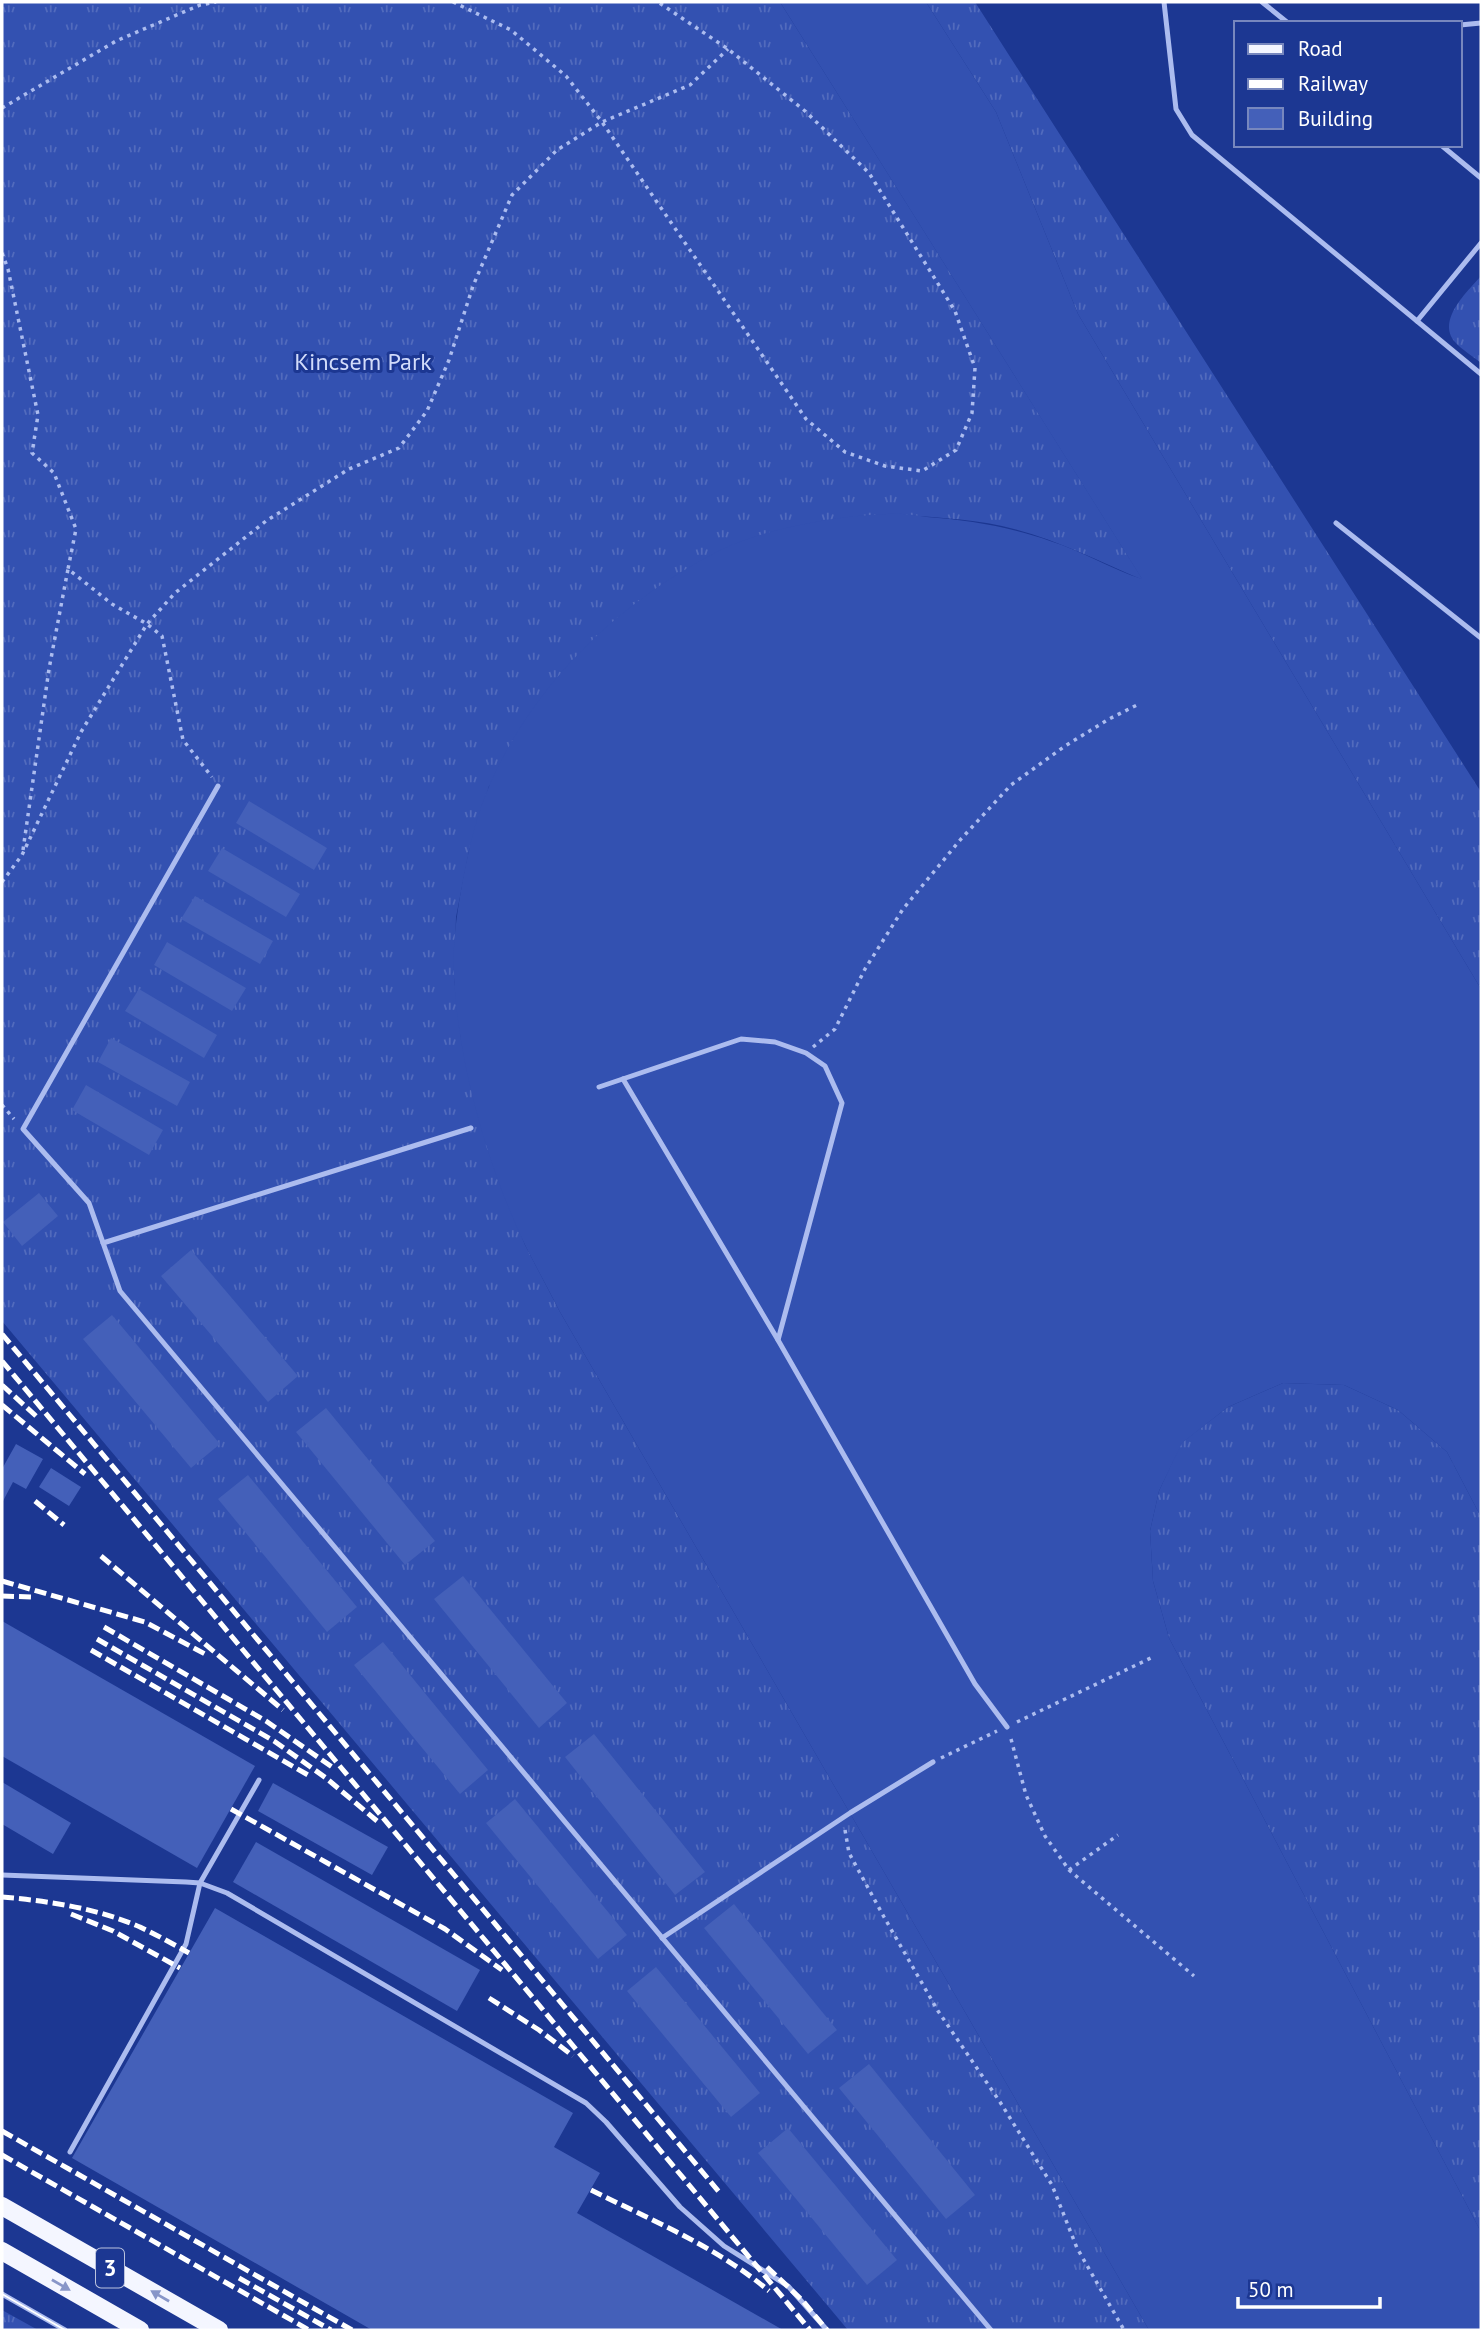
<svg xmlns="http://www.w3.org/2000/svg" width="1483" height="2332" viewBox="0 0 1483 2332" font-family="'PT Sans',sans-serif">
	<defs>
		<pattern id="grass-tufts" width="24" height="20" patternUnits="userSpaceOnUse" patternTransform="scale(1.75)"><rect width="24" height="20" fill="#3351b1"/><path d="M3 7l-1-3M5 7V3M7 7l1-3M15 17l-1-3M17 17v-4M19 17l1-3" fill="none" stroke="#526bbd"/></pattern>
	</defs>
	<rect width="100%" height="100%" fill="#1c3792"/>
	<g fill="url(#grass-tufts)">
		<path d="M2,2H780L1143,580C1097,560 1051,537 1002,526C966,518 927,517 890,514L489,786L469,851L456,917L454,978L461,1038L498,1177L525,1245L560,1312L1149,2330H848L2,1321Z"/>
		<polygon points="926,2 975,2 1481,792 1481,989 1078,314 996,112"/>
		<path d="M1481,276V363C1473,356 1462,350 1455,342C1436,320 1468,291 1481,276Z"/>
		<polygon points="1283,1383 1344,1385 1398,1410 1447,1452 1481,1517 1481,2232 1169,1638 1153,1581 1150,1531 1159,1491 1181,1443 1228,1407"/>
		<polygon points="2,2310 38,2330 2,2330"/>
	</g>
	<path fill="#3351b1" d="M780,2H926L996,112L1078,314L1481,989V1517L1447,1452L1398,1410L1344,1385L1283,1383L1228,1407L1182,1443L1159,1491L1150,1531L1153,1581L1169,1638L1481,2232V2330H1149L560,1312C549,1290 537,1269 526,1247C488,1167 459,1067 454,978C452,945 457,912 463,879C469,848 477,813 490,784C534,684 617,604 713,554C759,529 834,516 887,514C900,513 914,515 927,517C969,520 1010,527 1050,541C1082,551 1111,569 1142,579Z"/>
	<g fill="#4460b9">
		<polygon points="249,801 327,848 314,870 236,823"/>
		<polygon points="222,848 300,894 286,917 208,871"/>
		<polygon points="195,896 273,941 260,964 181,919"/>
		<polygon points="167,942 246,988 232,1011 154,965"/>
		<polygon points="139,989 217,1035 204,1058 125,1011"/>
		<polygon points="111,1038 190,1082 177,1106 98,1062"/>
		<polygon points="86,1085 163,1130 149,1155 72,1110"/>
		<polygon points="39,1193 58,1216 22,1246 3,1222"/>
		<polygon points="191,1250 298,1376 268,1402 161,1276"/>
		<polygon points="112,1315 220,1444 191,1468 83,1339"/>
		<polygon points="326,1408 435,1541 405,1565 296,1432"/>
		<polygon points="16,1444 43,1459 26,1489 13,1482 2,1503 2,1469"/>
		<polygon points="51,1468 81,1487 69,1506 39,1487"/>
		<polygon points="248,1475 357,1607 327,1632 218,1499"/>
		<polygon points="463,1576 567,1703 539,1728 434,1599"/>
		<polygon points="2,1621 255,1766 197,1868 2,1756"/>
		<polygon points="383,1642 488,1770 460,1794 354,1665"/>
		<polygon points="594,1734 705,1872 675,1895 565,1757"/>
		<polygon points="2,1782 71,1823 53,1854 2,1824"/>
		<polygon points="273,1783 388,1847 372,1875 258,1811"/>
		<polygon points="515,1799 627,1935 598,1959 486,1823"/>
		<polygon points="256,1842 480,1970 457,2011 233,1882"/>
		<polygon points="734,1904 837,2030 808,2054 704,1928"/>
		<polygon points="215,1908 573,2113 554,2147 600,2173 577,2213 783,2330 372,2330 72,2158"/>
		<polygon points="656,1967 760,2093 731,2117 627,1991"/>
		<polygon points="869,2064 975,2195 946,2219 839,2088"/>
		<polygon points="788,2128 897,2260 867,2285 758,2153"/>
	</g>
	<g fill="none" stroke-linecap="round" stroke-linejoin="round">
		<g stroke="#acbcef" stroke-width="3.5" stroke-dasharray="3.5 5" stroke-linecap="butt">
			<polyline points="453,2 511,30 566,76 602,122 806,419 845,452 885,466 922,471 956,450 972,413 975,368 955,311 869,173 805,111 728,49 658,2"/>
			<polyline points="2,108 116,41 200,5 216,2"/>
			<polyline points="2,253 8,269 38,415 32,453 54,473 76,529 68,569 112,604 147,624 162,636 183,740 212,777"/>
			<polyline points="23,850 49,669 68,569"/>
			<polyline points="2,882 22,855 81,732 147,624 175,593 266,521 349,469 399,448 427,411 449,360 473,286 512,195 557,150 602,122 690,85 728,49"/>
			<polyline points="813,1047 835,1029 865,969 903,909 961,839 1011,785 1065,746 1109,719 1137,705"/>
			<polyline points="2,1105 14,1119"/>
			<polyline points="1017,1722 1155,1656"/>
			<polyline points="1011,1739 1026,1795 1045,1836 1069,1870 1194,1976"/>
			<polyline points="941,1758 997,1731"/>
			<polyline points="845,1830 849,1853 884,1917 938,2011 1000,2102 1052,2185 1077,2248 1124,2330"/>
			<polyline points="1069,1870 1118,1835"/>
		</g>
		<g stroke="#acbcef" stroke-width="5">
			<polyline points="1164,2 1176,109 1192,135 1481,374"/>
			<polyline points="1262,2 1288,23"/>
			<polyline points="1460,25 1481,23"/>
			<polyline points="1441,145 1481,178"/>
			<polyline points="1417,321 1481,243"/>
			<polyline points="1336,523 1481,638"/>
			<polyline points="218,786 23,1129 89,1203 120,1291 991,2330"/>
			<polyline points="623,1079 778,1340"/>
			<polyline points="599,1087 741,1039 775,1042 806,1053 825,1066 842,1103 778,1340 975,1684 1007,1727"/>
			<polyline points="103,1243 471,1128"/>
			<polyline points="2,1875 186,1882 200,1883 227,1893 586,2103 606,2122 680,2207 724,2246 788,2286 827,2330"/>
			<polyline points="662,1938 850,1813 933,1762"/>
			<polyline points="70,2152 186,1944 200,1883 259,1780"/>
			<polyline points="2,2294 65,2330"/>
		</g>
		<g stroke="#f4f6ff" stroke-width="18">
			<polyline points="2,2206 219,2330"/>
			<polyline points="2,2251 140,2330"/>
		</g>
		<polyline stroke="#fff" stroke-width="2" points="2,2294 65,2330"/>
		<g stroke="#fff" stroke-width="5" stroke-dasharray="12 5" stroke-linecap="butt">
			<polyline points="2,1334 720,2193"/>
			<polyline points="2,1361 810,2330"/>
			<polyline points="2,1385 36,1416"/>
			<polyline points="2,1405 85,1474"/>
			<polyline points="35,1501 64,1525"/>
			<polyline points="101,1556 283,1710"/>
			<polyline points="2,1581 145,1622 205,1654"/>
			<polyline points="2,1596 33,1597"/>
			<polyline points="104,1627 266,1721 332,1767"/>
			<polyline points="97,1639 274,1741 326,1778 377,1821"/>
			<polyline points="91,1650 308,1775"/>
			<polyline points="231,1809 445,1929 502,1970"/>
			<path d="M2,1897C49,1901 96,1908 140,1927C157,1935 173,1944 189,1953"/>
			<polyline points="71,1914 113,1931 180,1968"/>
			<polyline points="489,1998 539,2030 573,2056"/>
			<polyline points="2,2131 352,2330"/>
			<polyline points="2,2155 309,2330"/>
			<path d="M591,2190C651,2220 717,2247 769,2291"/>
			<polyline points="767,2267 802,2300 827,2330"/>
			<polyline points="239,2278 331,2330"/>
		</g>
	</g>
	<defs><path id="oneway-solid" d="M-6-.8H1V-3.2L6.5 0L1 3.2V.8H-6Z" transform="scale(1.75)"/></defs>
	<g fill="#8896c8">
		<use href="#oneway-solid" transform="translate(61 2285) rotate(30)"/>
		<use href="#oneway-solid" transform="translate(160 2296) rotate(-150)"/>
	</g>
	<g text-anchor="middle" stroke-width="6" stroke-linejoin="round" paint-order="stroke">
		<rect fill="#1c3792" stroke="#bbc3de" stroke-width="2" x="96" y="2248.5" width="28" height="39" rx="5"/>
		<g font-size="23" font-weight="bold" fill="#fff">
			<text x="110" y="2276">3</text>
		</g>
		<g font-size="24" fill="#d2dcfa" stroke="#1c3792">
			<text x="363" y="370">Kincsem Park</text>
		</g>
	</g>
	<rect width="1483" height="2332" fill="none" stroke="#ffffff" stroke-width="7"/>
	<rect x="1234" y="21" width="228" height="126" fill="#1c3792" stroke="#7787be" stroke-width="2"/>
	<rect x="1248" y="44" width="35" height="10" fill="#f4f6ff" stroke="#7787be" stroke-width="2"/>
	<text x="1298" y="56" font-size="21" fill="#ffffff">Road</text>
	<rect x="1248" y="79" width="35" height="10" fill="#ffffff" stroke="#7787be" stroke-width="2"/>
	<text x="1298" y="91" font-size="21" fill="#ffffff">Railway</text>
	<rect x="1248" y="108" width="35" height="21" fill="#4460b9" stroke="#7787be" stroke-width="2"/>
	<text x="1298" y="126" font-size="21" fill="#ffffff">Building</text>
	<path d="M1238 2297v10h142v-10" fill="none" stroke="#ffffff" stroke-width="3.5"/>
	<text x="1248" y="2297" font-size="21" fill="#ffffff" stroke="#1c3792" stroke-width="5" paint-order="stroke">50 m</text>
</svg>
